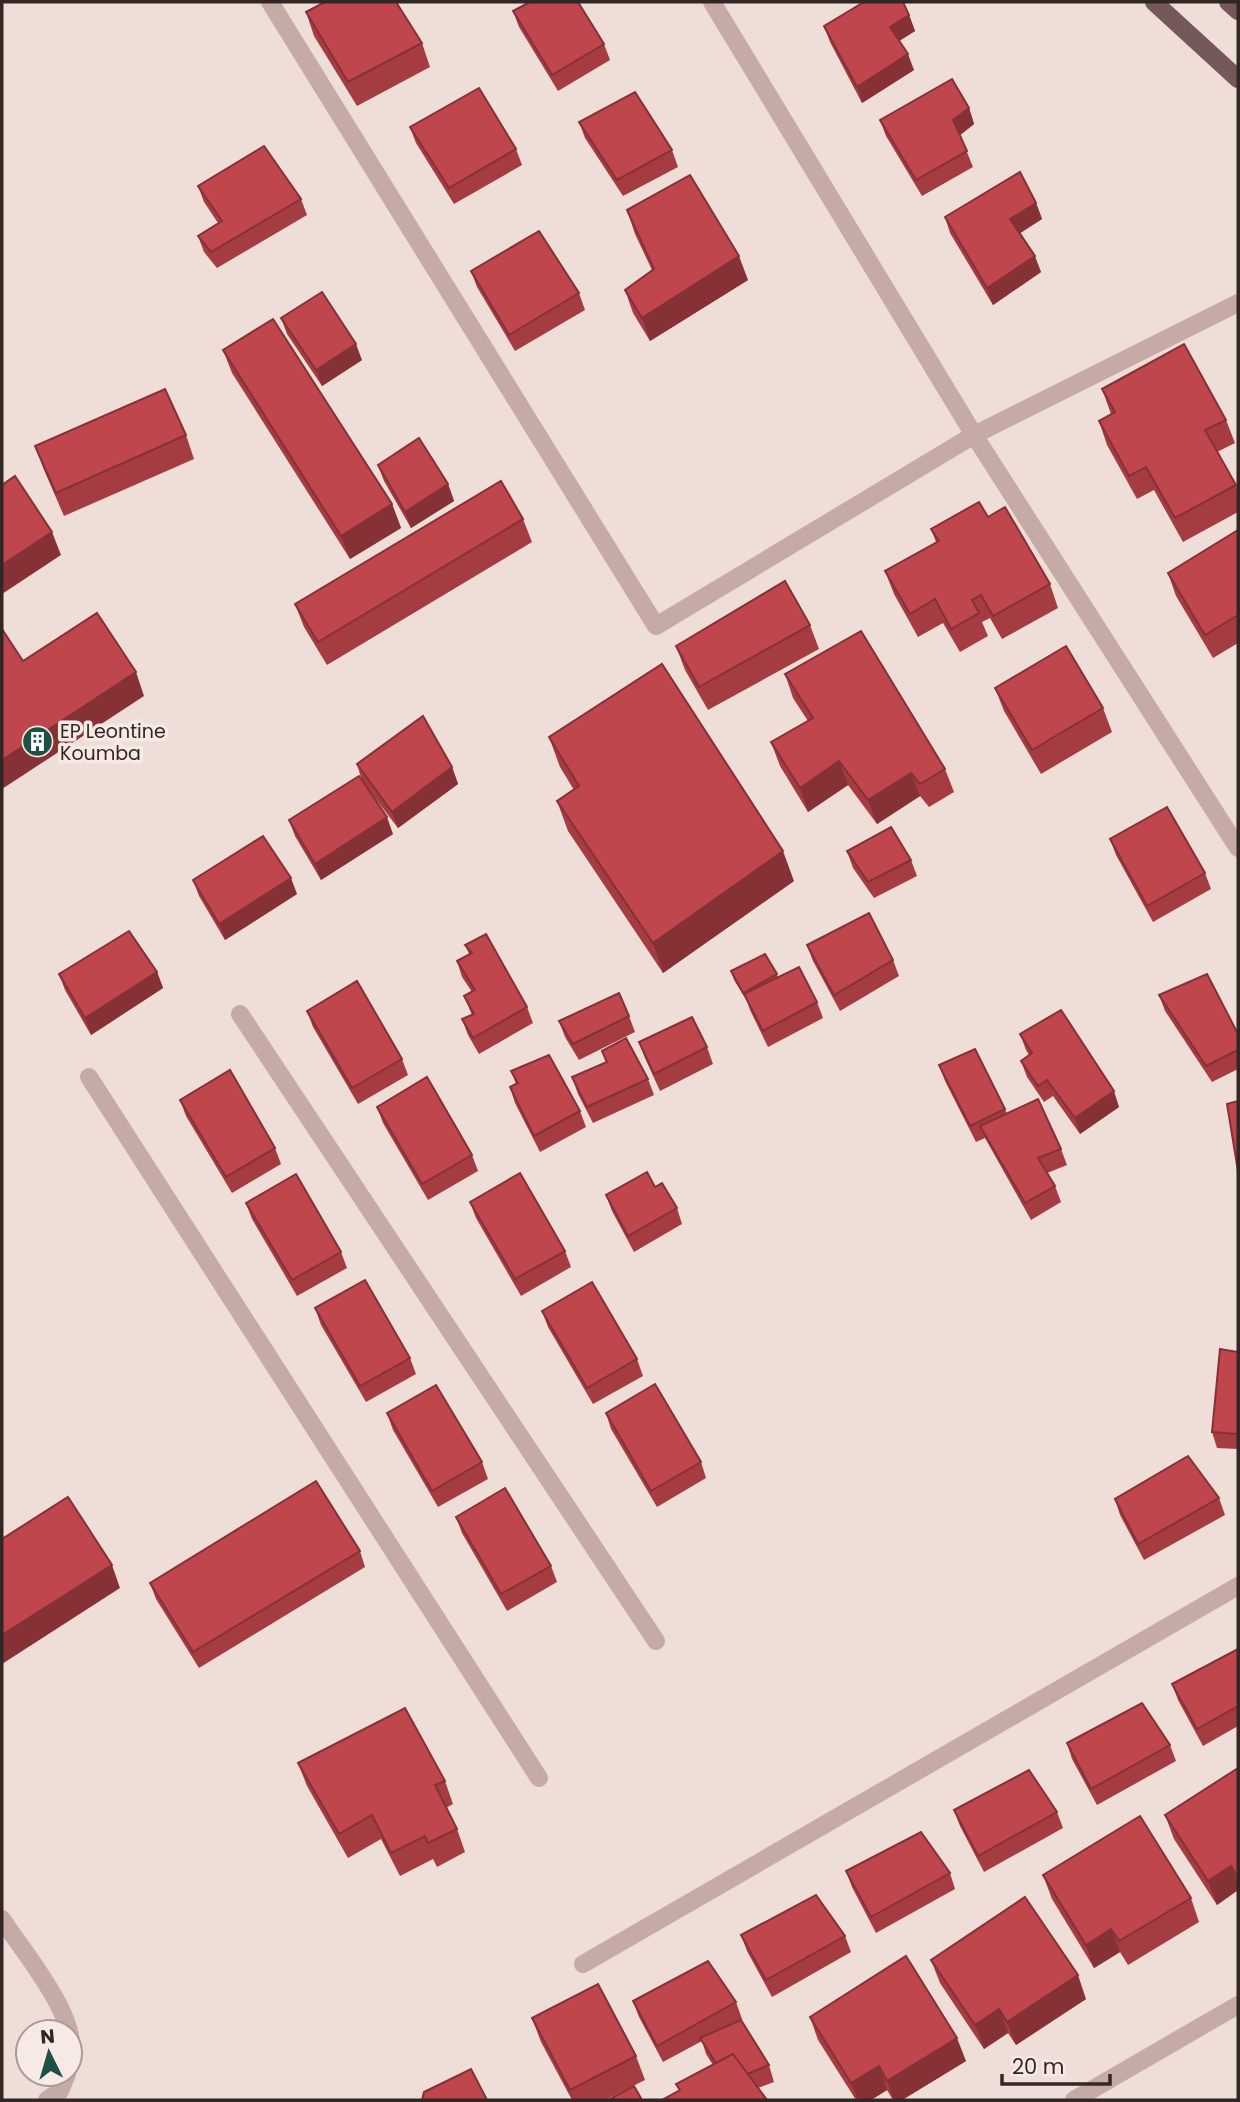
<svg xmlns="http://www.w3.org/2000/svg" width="1240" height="2102" viewBox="0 0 1240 2102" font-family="Poppins,sans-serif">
	<rect width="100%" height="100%" fill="#efddd8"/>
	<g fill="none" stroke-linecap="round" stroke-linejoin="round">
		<g stroke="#c6aaa5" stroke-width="18">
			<polyline points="270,2 656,626 974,435 1238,303"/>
			<polyline points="712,2 974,435 1238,848"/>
			<polyline points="240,1014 656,1641"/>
			<polyline points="89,1077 539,1778"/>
			<path d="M2,1919C25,1955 84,2021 70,2066"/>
			<polyline points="583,1964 1238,1586"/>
			<polyline points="47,2100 60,2091 67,2074"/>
			<polyline points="1074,2100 1238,2005"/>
		</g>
		<g stroke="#745958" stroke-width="18">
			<polyline points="1154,2 1238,79"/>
			<polyline points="1228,2 1238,11"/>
		</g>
	</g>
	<g fill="#a43c42">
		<polygon points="513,11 604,44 610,60 558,91 519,27"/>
		<polygon points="306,12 422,43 430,67 357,106 314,36"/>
		<polygon points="909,15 915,31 899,41 914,70 862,103 830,42 824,26"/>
		<polygon points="969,108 974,124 960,135 973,167 922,196 886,136 880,120"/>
		<polygon points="579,122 672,150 678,167 623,196 585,138"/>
		<polygon points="410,127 516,149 522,165 454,204 416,143"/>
		<polygon points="198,186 301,199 307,215 217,268 204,252 198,236 218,223 204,202"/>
		<polygon points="1036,203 1042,219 1019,233 1041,272 993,305 950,233 945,217"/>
		<polygon points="627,210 748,280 650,341 633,313 625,290 652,270 635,234"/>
		<polygon points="471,271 579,293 585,310 515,351 477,287"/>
		<polygon points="281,318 362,360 322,386 287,334"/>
		<polygon points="223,350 392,504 401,528 350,559 232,373"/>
		<polygon points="1102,389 1226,420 1235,443 1217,452 1236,485 1238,493 1238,512 1183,542 1154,490 1137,499 1107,445 1099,421 1111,414"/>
		<polygon points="186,435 194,459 64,516 44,470 35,446"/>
		<polygon points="378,465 448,484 454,501 411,528 384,481"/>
		<polygon points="988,517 1050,584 1058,608 1002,639 990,618 982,622 988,636 960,652 943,623 918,637 894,594 885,571 936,542 931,529"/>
		<polygon points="523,519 532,542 327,665 304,627 295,604"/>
		<polygon points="1238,530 1238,643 1213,658 1176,596 1168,573"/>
		<polygon points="810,625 819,649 708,710 685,670 676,646"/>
		<polygon points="785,674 945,769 954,792 929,807 920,796 877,824 848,785 808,812 780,766 771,742 808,721 793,698"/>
		<polygon points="995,688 1103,708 1112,732 1041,774 1004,711"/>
		<polygon points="549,737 794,881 663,973 568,831 557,801 574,790 560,767"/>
		<polygon points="357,764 452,767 458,784 398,828 362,781"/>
		<polygon points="289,820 393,834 321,880 295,836"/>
		<polygon points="1110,839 1205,873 1211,889 1153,922 1116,855"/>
		<polygon points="847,851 911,860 917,876 874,898 853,868"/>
		<polygon points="193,880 297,894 225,940 199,896"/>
		<polygon points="465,945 527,1007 533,1023 479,1054 468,1035 462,1019 472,1015 464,996 472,992 462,977 457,961 469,954"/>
		<polygon points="807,945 893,960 899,976 840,1011 813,961"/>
		<polygon points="731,971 777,974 778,978 817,1002 823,1018 768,1047 750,1010 747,1001 734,980"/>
		<polygon points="157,972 163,988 91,1035 65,990 59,974"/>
		<polygon points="1159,995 1238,1034 1238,1069 1212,1082 1165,1011"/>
		<polygon points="307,1011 402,1059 408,1075 358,1104 313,1027"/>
		<polygon points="629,1016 635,1032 579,1060 565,1037 559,1021"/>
		<polygon points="1020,1034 1119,1107 1080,1134 1053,1096 1044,1102 1027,1077 1021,1061 1029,1055 1026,1050"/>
		<polygon points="639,1042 707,1047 713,1064 660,1091 645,1058"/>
		<polygon points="602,1051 648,1079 654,1095 593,1123 578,1094 572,1077 606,1063"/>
		<polygon points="939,1065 1005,1109 1007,1114 1061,1149 1067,1165 1047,1173 1055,1186 1061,1202 1031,1220 985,1138 976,1142 945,1081"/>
		<polygon points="511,1071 580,1111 586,1127 540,1152 515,1103 510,1087 516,1084"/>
		<polygon points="180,1100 275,1148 281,1164 232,1193 186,1116"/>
		<polygon points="377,1107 472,1155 478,1171 428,1200 383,1123"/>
		<polygon points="655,1187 677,1208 682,1224 634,1252 612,1211 606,1195"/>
		<polygon points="470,1202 565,1251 571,1267 521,1296 476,1218"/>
		<polygon points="246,1203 341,1252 347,1268 297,1296 252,1219"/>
		<polygon points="315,1308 410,1358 416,1374 366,1402 321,1325"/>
		<polygon points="542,1311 637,1359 643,1376 593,1404 548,1327"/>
		<polygon points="1238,1352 1238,1449 1217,1448 1212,1432"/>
		<polygon points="387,1413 482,1462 488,1479 438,1507 393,1430"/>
		<polygon points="606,1413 701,1462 706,1478 657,1507 611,1429"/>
		<polygon points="1219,1498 1225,1515 1144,1560 1120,1515 1115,1499"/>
		<polygon points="456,1517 551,1566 557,1582 507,1611 462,1533"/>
		<polygon points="360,1551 365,1567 199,1668 156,1599 150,1583"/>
		<polygon points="1238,1649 1238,1726 1203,1746 1178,1700 1172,1684"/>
		<polygon points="1067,1743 1170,1745 1176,1761 1097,1805 1072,1759"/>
		<polygon points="298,1763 445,1781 453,1804 446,1808 457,1829 465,1852 437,1867 433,1859 400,1876 381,1839 348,1858 307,1786"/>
		<polygon points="1238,1768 1238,1890 1217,1905 1174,1839 1165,1815"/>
		<polygon points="954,1810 1057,1812 1063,1828 984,1872 960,1826"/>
		<polygon points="846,1871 950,1873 955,1889 876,1933 852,1887"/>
		<polygon points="1043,1875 1191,1898 1199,1922 1128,1965 1120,1952 1094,1968 1052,1899"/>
		<polygon points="741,1935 845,1936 851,1952 772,1997 747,1951"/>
		<polygon points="931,1960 1086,1999 1016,2045 1008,2033 984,2049 940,1983"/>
		<polygon points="633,2001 736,2002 742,2019 739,2021 769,2065 774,2082 758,2088 679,2091 676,2084 713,2065 706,2054 702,2041 663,2062 639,2017"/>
		<polygon points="810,2017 966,2061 902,2100 893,2100 887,2090 871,2100 856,2100 818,2040"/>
		<polygon points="532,2018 636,2056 645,2080 605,2100 572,2100 541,2042"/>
	</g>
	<g fill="#863136">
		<polygon points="909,15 915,31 896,43 890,27"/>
		<polygon points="908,54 914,70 862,103 857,87"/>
		<polygon points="969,108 974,124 959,136 953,120"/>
		<polygon points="1036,203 1042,219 1016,236 1010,219"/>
		<polygon points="739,256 748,280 650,341 642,318"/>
		<polygon points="1035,256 1041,272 993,305 987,288"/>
		<polygon points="356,344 362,360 322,386 316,370"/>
		<polygon points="448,484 454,501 411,528 405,512"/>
		<polygon points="392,504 401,528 350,559 341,536"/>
		<polygon points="52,532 61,555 2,594 2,565"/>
		<polygon points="136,672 144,696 2,789 2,760"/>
		<polygon points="839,761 848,785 808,812 800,788"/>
		<polygon points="452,767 458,784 398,828 392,812"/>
		<polygon points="911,773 920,796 877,824 868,800"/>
		<polygon points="387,817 393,834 321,880 315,864"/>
		<polygon points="783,851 794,881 663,973 653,943"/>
		<polygon points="291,878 297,894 225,940 219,924"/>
		<polygon points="157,972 163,988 91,1035 85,1018"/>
		<polygon points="1114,1091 1119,1107 1080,1134 1075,1118"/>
		<polygon points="112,1565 120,1588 2,1664 2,1635"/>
		<polygon points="1231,1866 1238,1886 1238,1890 1217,1905 1208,1881"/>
		<polygon points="1111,1929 1120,1952 1094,1968 1086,1945"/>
		<polygon points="1078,1975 1086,1999 1016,2045 1007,2022"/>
		<polygon points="999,2009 1008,2033 984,2049 975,2025"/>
		<polygon points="957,2038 966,2061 902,2100 894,2100 887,2081"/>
		<polygon points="879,2066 887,2090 871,2100 858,2100 851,2083"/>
	</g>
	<g fill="#bf464d" stroke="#863136" stroke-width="2">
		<polygon points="325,2 396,2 422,43 348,82 306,12"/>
		<polygon points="530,2 578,2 604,44 552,75 513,11"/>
		<polygon points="864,2 903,2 909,15 890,27 908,54 857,87 824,26"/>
		<polygon points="952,79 969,108 953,120 967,151 916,180 880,120"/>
		<polygon points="479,88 516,149 449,188 410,127"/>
		<polygon points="635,92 672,150 617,180 579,122"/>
		<polygon points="264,146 301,199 211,252 198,236 222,221 198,186"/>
		<polygon points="1020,172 1036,203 1010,219 1035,256 987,288 945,217"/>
		<polygon points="690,175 739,256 642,318 625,290 654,269 627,210"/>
		<polygon points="539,231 579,293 509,335 471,271"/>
		<polygon points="322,292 356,344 316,370 281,318"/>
		<polygon points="273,319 392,504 341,536 223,350"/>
		<polygon points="1184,344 1226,420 1205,430 1236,485 1175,518 1146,467 1129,476 1099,421 1115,412 1102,389"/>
		<polygon points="165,389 186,435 56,493 35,446"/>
		<polygon points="419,438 448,484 405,512 378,465"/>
		<polygon points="15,476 52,532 2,565 2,485"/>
		<polygon points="501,481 523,519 318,642 295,604"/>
		<polygon points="979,502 988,517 1005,507 1050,584 993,616 981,595 972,600 979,613 951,629 935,599 910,614 885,571 939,541 931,529"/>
		<polygon points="1238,530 1238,615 1205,635 1168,573"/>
		<polygon points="785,581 810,625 699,687 676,646"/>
		<polygon points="97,613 136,672 2,760 2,629 23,661"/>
		<polygon points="861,631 945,769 920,784 911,773 868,800 839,761 800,788 771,742 813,718 785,674"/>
		<polygon points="1066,646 1103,708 1032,750 995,688"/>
		<polygon points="662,664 783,851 653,943 557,801 579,786 549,737"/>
		<polygon points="423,716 452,767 392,812 357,764"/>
		<polygon points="359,776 387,817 315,864 289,820"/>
		<polygon points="1167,807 1205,873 1147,906 1110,839"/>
		<polygon points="891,827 911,860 868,882 847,851"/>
		<polygon points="263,836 291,878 219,924 193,880"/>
		<polygon points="869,913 893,960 834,995 807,945"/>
		<polygon points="129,931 157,972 85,1018 59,974"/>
		<polygon points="486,934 527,1007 473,1038 462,1019 474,1014 464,996 475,990 457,961 472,953 465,945"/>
		<polygon points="765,954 777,974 743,993 731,971"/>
		<polygon points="799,967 817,1002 763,1031 744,994"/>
		<polygon points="1207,974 1238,1034 1238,1050 1206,1066 1159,995"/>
		<polygon points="357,981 402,1059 352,1088 307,1011"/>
		<polygon points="619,993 629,1016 573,1044 559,1021"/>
		<polygon points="1061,1010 1114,1091 1075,1118 1047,1080 1038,1086 1021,1061 1032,1053 1020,1034"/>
		<polygon points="692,1017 707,1047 654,1074 639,1042"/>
		<polygon points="626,1038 648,1079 587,1107 572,1077 607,1062 602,1051"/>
		<polygon points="975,1049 1005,1109 970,1126 939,1065"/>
		<polygon points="549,1055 580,1111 534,1136 510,1087 518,1083 511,1071"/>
		<polygon points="230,1070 275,1148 226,1177 180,1100"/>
		<polygon points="427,1077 472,1155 422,1184 377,1107"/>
		<polygon points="1038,1099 1061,1149 1038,1158 1055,1186 1025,1203 980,1126"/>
		<polygon points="1238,1101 1238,1171 1227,1104"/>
		<polygon points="647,1172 655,1187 662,1183 677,1208 628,1236 606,1195"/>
		<polygon points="520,1173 565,1251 515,1279 470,1202"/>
		<polygon points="296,1174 341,1252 292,1280 246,1203"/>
		<polygon points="365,1280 410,1358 360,1386 315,1308"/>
		<polygon points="592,1282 637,1359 587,1388 542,1311"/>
		<polygon points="1220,1349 1238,1352 1238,1434 1212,1432"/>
		<polygon points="655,1384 701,1462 651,1491 606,1413"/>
		<polygon points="436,1385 482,1462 432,1491 387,1413"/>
		<polygon points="1188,1456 1219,1498 1138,1544 1115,1499"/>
		<polygon points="316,1481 360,1551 193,1652 150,1583"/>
		<polygon points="505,1488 551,1566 501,1594 456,1517"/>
		<polygon points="68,1497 112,1565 2,1635 2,1539"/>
		<polygon points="1238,1649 1238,1706 1197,1729 1172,1684"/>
		<polygon points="1142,1703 1170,1745 1091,1789 1067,1743"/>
		<polygon points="405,1708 445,1781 435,1785 457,1829 428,1843 425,1836 391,1853 372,1815 339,1834 298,1763"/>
		<polygon points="1238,1768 1238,1877 1231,1866 1208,1881 1165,1815"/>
		<polygon points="1029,1770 1057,1812 978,1856 954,1810"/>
		<polygon points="1140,1816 1191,1898 1119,1941 1111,1929 1086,1945 1043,1875"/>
		<polygon points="921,1832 950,1873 871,1917 846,1871"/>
		<polygon points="816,1895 845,1936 766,1980 741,1935"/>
		<polygon points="1025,1897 1078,1975 1007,2022 999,2009 975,2025 931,1960"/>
		<polygon points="906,1956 957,2038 887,2081 879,2066 851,2083 810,2017"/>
		<polygon points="708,1961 736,2002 657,2046 633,2001"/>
		<polygon points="598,1984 636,2056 570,2090 532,2018"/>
		<polygon points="741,2020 769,2065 747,2074 733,2054 716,2063 700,2038"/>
		<polygon points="733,2054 767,2100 662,2100 680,2090 676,2084"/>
		<polygon points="471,2069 487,2100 422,2100 424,2092"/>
		<polygon points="634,2086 642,2100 608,2100"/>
	</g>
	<defs>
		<symbol id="building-disc" viewBox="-11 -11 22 22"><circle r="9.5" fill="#1e5145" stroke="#f7e9e4"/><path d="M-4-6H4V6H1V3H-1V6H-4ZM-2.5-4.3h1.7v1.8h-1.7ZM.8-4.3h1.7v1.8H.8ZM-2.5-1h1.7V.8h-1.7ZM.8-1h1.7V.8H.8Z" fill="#fff"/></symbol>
	</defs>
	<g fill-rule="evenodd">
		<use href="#building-disc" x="20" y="724" width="35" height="35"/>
	</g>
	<g text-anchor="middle" stroke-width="7" stroke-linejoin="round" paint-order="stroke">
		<g font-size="19" fill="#322626" stroke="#f7e9e4" text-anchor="start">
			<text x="60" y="738">EP Leontine<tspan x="60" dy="22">Koumba</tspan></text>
		</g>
	</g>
	<rect width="1240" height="2102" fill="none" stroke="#322626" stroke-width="7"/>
	<g transform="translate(49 2053) rotate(355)"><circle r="33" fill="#f7e9e4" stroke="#a89b98" stroke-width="2"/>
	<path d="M0-5L12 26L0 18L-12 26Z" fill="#1e5145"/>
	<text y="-10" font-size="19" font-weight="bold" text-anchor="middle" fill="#322626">N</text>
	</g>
	<path d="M1002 2074v10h108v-10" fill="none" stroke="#322626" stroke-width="3.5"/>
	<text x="1012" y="2074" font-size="21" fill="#322626" stroke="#f7e9e4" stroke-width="5" paint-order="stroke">20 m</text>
</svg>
